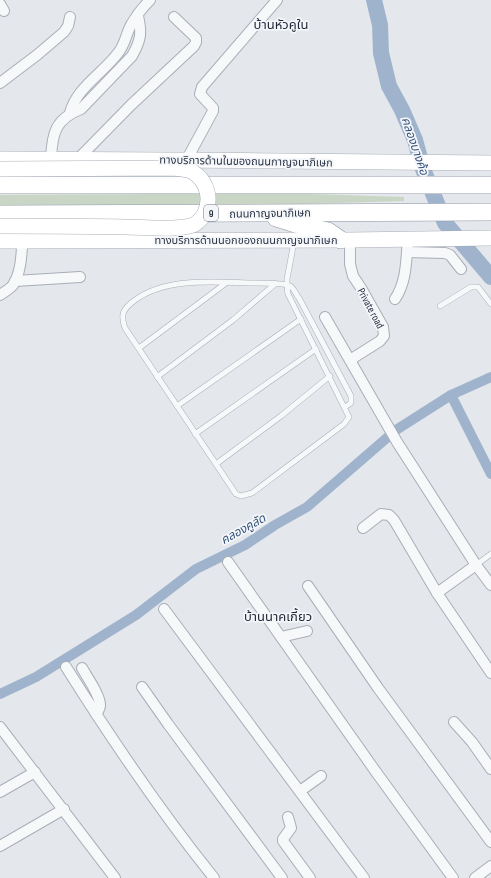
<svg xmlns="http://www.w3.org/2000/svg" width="491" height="878" viewBox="0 0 491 878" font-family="'Sofia Sans Condensed','Noto Sans Thai',sans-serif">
	<rect width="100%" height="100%" fill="#e4e7ec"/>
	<polygon fill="#c9d6c5" points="281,193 404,197 404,201 303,204 0,205 0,195"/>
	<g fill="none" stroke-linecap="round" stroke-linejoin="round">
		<g stroke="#9fb4cc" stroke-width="10">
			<polyline points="451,395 491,474"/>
			<polyline points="0,694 36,677 136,615 196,569 245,545 275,525 307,507 396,430 451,395 491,377"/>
		</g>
		<polyline stroke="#9fb4cc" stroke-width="16" points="374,0 380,25 381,53 389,86 402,110 415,140 423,169 445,223 491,277"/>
		<defs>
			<g id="service">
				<path d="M294,242L287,279C287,285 287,289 288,294L349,417L344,424L252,493L241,496L236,494L125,328C120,314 123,309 135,300C166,277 214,282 251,283C257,283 286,283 290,286C294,288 296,295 299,298L351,396V403L345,407"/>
				<polyline points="440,306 471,287 478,287 491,304"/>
				<polyline points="139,348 226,283"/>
				<polyline points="157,377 233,320 275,284"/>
				<polyline points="177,406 301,319"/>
				<polyline points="195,434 316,349"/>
				<polyline points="216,464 281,416 330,376"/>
				<polyline points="476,565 491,554"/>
			</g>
			<g id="minor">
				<polyline points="0,4 4,11"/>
				<polyline points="0,83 37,55 64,32 68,26 70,17"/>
				<path d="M70,113C76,88 103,73 118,53C125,45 126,34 131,25C136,16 143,7 150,0"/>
				<path d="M51,159C52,134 55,119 81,109L132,56C141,40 142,33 138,16"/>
				<polyline points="78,159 131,105 194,46 196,42 196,38 174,17"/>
				<polyline points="187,159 213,111 213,108 200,94 202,87 277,0"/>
				<polyline points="407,252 445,253 450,255 461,269"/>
				<polyline points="15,281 80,277"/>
				<path d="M0,295C4,292 10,289 13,285C21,273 22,255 22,241"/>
				<path d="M395,299C407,281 406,260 408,239"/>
				<polyline points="325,317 397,442 476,565 491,585"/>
				<polyline points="350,360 380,341 384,336 383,327 361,288 353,276 350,264 350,240"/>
				<polyline points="363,528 381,514 389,515 394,520 437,593 491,673"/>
				<polyline points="228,562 376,772 453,878"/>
				<polyline points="308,586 378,688 491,842"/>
				<polyline points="437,593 476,565"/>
				<polyline points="164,609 364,878"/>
				<polyline points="281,637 307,631"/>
				<path d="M66,667C112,740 160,811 214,878"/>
				<path d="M82,668C87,677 100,695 100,705C100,709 98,711 96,714"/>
				<polyline points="142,687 168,724 282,878"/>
				<polyline points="454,722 472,742 491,769"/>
				<polyline points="0,727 115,878"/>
				<polyline points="300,791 321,776"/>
				<polyline points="0,792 35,772"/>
				<polyline points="288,817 291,828 283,839 283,841 310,878"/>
				<polyline points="0,846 64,809"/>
				<polyline points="475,878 491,866"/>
			</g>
			<g id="secondary">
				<path d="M0,159C164,160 327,161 491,163"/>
				<polyline points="0,241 350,240 491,238"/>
			</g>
			<g id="trunk">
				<polyline points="0,185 491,185"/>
				<polyline points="0,214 491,212"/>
				<polyline points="276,218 295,224 328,231 341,240"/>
			</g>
		</defs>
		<use href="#service" stroke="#a9aeb7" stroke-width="6"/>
		<use href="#minor" stroke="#a9aeb7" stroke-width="12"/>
		<use href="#secondary" stroke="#a9aeb7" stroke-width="16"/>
		<use href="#trunk" stroke="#8b94a3" stroke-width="18"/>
		<use href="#service" stroke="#f7f8fa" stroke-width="5"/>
		<use href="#minor" stroke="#f7f8fa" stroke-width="10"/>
		<use href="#secondary" stroke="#fff" stroke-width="15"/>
		<use href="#trunk" stroke="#fff" stroke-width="17"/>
		<defs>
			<path id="secondary-bridge" d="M0,169L173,168C180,169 187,169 193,172C208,182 212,200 204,215C201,219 198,223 193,225C176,231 144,227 126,227C84,226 42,226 0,226"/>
		</defs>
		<use href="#secondary-bridge" stroke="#a9aeb7" stroke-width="16" stroke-linecap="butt"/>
		<use href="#secondary-bridge" stroke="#fff" stroke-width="15"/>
	</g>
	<g text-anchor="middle" stroke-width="3.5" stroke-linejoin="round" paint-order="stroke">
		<rect fill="#f4f6f9" stroke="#676e7b" stroke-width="1" x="204" y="205" width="14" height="16" rx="3"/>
		<g font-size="10" font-weight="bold" fill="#2b3445">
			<text x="211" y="217">9</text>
		</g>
		<g font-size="11" fill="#2b3445" stroke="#f4f6f9">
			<text transform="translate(246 161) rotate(1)" y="4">ทางบริการด้านในของถนนกาญจนาภิเษก</text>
			<text transform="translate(270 213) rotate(-1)" y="4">ถนนกาญจนาภิเษก</text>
			<text x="246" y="244">ทางบริการด้านนอกของถนนกาญจนาภิเษก</text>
			<text transform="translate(371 308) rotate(62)" y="4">Private road</text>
		</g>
		<g font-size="12" font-style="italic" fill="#34527a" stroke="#f4f6f9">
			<text transform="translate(415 146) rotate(71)" y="4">คลองบางค้อ</text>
			<text transform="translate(243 529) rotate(-29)" y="4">คลองคูลัด</text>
		</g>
		<g font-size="13" fill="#1d2536" stroke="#f4f6f9">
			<text x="281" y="29">บ้านหัวคูใน</text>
			<text x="278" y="621">บ้านนาคเกี้ยว</text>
		</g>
	</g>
</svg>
